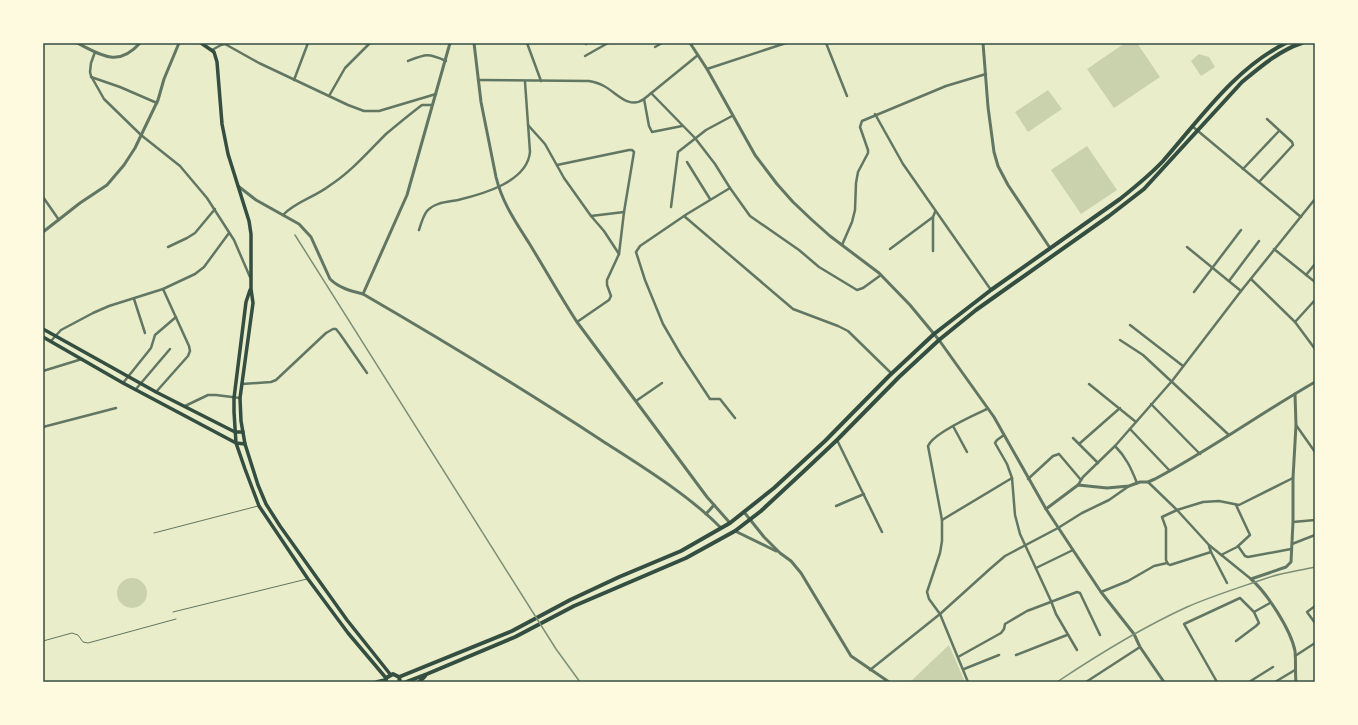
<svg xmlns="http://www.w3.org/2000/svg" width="1358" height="725" viewBox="0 0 1358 725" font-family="Poppins,sans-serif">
	<rect width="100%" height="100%" fill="#e9edc9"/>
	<g fill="#cad2ad">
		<polygon points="1125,43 1137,43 1160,77 1114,108 1087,69"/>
		<polygon points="1199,54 1209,57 1215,67 1201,76 1191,61"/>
		<polygon points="1048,90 1062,109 1028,132 1015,112"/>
		<polygon points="1087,146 1117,190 1081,214 1051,170"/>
		<circle cx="132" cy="593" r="15"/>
		<polygon points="949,645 965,682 910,682"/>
	</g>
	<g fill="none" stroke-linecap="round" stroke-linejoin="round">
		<g stroke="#617663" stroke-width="1">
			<polyline points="154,533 258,506"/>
			<polyline points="173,612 307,579"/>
			<polyline points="43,641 72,633 78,635 83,642 88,643 176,619"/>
		</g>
		<g stroke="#617663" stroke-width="2.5">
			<polyline points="527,43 541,81"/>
			<polyline points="826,43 847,96"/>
			<polyline points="586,44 587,43"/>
			<polyline points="655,47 662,43"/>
			<polyline points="212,50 221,45 225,44 259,63 348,105 364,111 379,111 436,94"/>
			<polyline points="95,52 91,63 90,72 91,76 104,99 141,135 180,166 207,198 234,240 250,277"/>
			<polyline points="585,56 608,43"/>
			<path d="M408,61C426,54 428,53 446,61"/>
			<polyline points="707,69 786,43"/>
			<polyline points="91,77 120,87 157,103"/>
			<polyline points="294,80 308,43"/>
			<path d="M478,80L589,81C594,82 599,83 604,86C617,93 629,110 644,99L698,55"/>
			<polyline points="651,93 695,138 715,164 730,188 750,216 799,250 819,267 857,290 863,288 881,275"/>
			<polyline points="329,96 345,68 370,43"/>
			<polyline points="644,99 649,126 652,132 682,126"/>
			<polyline points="875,114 903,164 991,290"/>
			<polyline points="528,125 545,144 564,178 591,216 604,231 619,254"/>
			<polyline points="1192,126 1301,217"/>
			<polyline points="687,162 710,199"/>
			<polyline points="557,165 629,150 632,150 634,152 624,212 619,254 607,280 607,285 611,296 609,300 577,322"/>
			<polyline points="1243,169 1279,131"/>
			<polyline points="1259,182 1293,145 1292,142 1267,119"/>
			<polyline points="730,188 687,214 640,246 636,252 645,280 663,324 681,355 710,399 720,399 735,418"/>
			<polyline points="43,197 59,220"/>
			<polyline points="671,207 678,152 706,130 732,116"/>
			<path d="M283,215C295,202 315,197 329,186C351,172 368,152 386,134C398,124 410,114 422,105H432"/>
			<polyline points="591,216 624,212"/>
			<polyline points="684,216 793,309 838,326 848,331 892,374"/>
			<path d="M419,230C421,224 423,216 427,211C435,202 448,202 458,200C483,194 527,182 530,152L525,82"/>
			<polyline points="842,245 852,222 855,210 856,183 858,172 868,153 868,150 860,127 862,121 946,86 986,74"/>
			<polyline points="168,247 187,238 195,233 215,209"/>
			<polyline points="1187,247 1241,291"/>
			<polyline points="890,249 933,217"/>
			<polyline points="1274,249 1315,282"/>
			<polyline points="933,251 933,217 935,212"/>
			<polyline points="1306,275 1315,264"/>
			<polyline points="1251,279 1295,322 1315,349"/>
			<polyline points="1229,281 1259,241"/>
			<polyline points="1194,292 1241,230"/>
			<polyline points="134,299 145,333"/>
			<polyline points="1295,322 1315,300"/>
			<polyline points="1130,325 1183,366"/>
			<polyline points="1120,340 1143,355 1229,435"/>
			<polyline points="51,341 61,330 93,313 109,306 163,289 195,274 204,267 229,233"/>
			<polyline points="43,371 82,359"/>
			<polyline points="123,383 151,348 155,335 176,317"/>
			<polyline points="242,384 271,382 276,380 326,333 333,329 336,329 340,334 367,373"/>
			<polyline points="1089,384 1136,422"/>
			<polyline points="136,389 170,349"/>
			<polyline points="156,392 188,356 190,351 189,346 163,289"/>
			<polyline points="636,401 662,383"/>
			<polyline points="1151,404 1200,454"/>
			<polyline points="185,406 208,395 216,395 240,398"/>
			<polyline points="1296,425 1315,452"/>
			<polyline points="953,426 967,452"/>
			<polyline points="43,427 116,408"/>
			<polyline points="1130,429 1170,471"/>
			<polyline points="1004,435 997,440 995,443 1007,464 1012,478 1015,515 1020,534 1051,601 1056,614 1077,650"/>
			<polyline points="1073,438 1098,463"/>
			<polyline points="837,440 882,532"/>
			<polyline points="1079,444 1120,408"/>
			<path d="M1115,446C1126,457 1131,468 1137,483"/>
			<polyline points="1028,479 1053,456 1059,454 1081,480"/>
			<polyline points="1148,482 1177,510 1209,545 1251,579"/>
			<polyline points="1078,485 1083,477 1115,446 1172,381 1241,291 1315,199"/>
			<polyline points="836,506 864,494"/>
			<polyline points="942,520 1012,478"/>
			<polyline points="1293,522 1315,520"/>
			<polyline points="1292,544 1315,535"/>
			<polyline points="1209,546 1211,552 1227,583"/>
			<polyline points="1238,546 1245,556 1248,557 1291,549"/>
			<polyline points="1211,552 1170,565 1168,564 1166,560 1166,528 1162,517 1177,510 1203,502 1219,501 1239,505 1293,478"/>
			<polyline points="1221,555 1237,547 1250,535 1236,505"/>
			<polyline points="1036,568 1073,550"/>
			<polyline points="1101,592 1128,581 1154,566 1167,563"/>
			<polyline points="1315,606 1307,612 1315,623"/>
			<polyline points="1254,612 1270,603"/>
			<polyline points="1016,655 1067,635"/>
			<polyline points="1295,656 1315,643"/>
			<polyline points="958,657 1001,633 1004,629 1005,624 1027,611 1077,592 1080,593 1100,635"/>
			<polyline points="964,669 999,655"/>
			<polyline points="870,670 940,614 991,568 1005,556 1058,528 1082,513 1109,500 1129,486"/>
			<path d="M968,682L940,614L929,599L927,592L940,553L942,541V520L928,446C933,433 974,415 987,409"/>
			<polyline points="1086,682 1140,647"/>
			<polyline points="1217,682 1184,624 1240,598 1254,612 1259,623 1256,626 1236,641"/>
			<polyline points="1249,682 1273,667"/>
			<polyline points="1275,682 1295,670"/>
		</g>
		<g stroke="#617663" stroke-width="3">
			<path d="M77,43C101,55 118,68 140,43"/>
			<path d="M474,43L481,102L496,177C502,202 515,221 529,243C545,269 560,296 577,322L707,497L730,523"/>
			<polyline points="690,43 707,69 755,155 777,184 793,202 812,220 830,236 879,273 910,305 939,340 994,417 1046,509 1073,550 1101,592 1134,634 1140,647 1164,682"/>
			<polyline points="983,43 988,107 994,152 998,166 1008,185 1050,248"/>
			<path d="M238,186L256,200L299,224L311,237L330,279C339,288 351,291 363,294C444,341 523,389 601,440C641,466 689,495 721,528"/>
			<polyline points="43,232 80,203 107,185 124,165 135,148 158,100 164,79 179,43"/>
			<polyline points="363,294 407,195 450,43"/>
			<path d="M1295,394L1296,425L1293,478V522L1291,562L1286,567L1251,579C1267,593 1291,630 1295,651C1296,661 1295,672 1296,682"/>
			<path d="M1046,509L1078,485L1107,488L1129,486L1140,482H1148L1155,479C1210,450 1261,413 1315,382"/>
			<polyline points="744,512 764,537 780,553 791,561 801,573 851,656 889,682"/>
			<polyline points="706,514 714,505"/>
			<polyline points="735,531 776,551"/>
		</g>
		<g stroke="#344e41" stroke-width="3.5">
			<polyline points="201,43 214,52 217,62 222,124 228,154 249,221 251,234 251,289 253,303 240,398 241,421 245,444 258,485 266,504 280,526 347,620 390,674"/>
			<polyline points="250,290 246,302 234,398 234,412 236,443 245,469 259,506 308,579 348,633 386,678"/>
			<polyline points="43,329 156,392 235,432 243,432"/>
			<polyline points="43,337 123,383 236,443 245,444"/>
		</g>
		<g stroke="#344e41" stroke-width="4">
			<path d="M399,677L512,631L570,600L619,577L681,551L730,523L774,488L825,441L889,376L934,334L991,290L1120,199C1135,187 1150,175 1163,161C1200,119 1235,68 1286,43"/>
			<polyline points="377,682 386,680"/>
			<polyline points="386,682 386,678 393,674 399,677 400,682"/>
			<path d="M406,682L427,674L515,637L574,606L686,558L735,531L761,511L803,472L837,440L899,377L939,340L976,310L1109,216L1144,189L1242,82C1260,67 1280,50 1302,43"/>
			<polyline points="419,682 425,676"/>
		</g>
		<g stroke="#7c8e77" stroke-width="1.5">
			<polyline points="295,235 556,649 580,682"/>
			<path d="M1057,682C1099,654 1141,628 1187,607C1212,596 1238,588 1264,579C1280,573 1298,571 1315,567"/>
		</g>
	</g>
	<rect width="1358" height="725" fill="none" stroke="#fefae0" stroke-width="88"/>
	<rect x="44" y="44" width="1270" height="637" fill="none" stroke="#344e41" stroke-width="1.5"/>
</svg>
